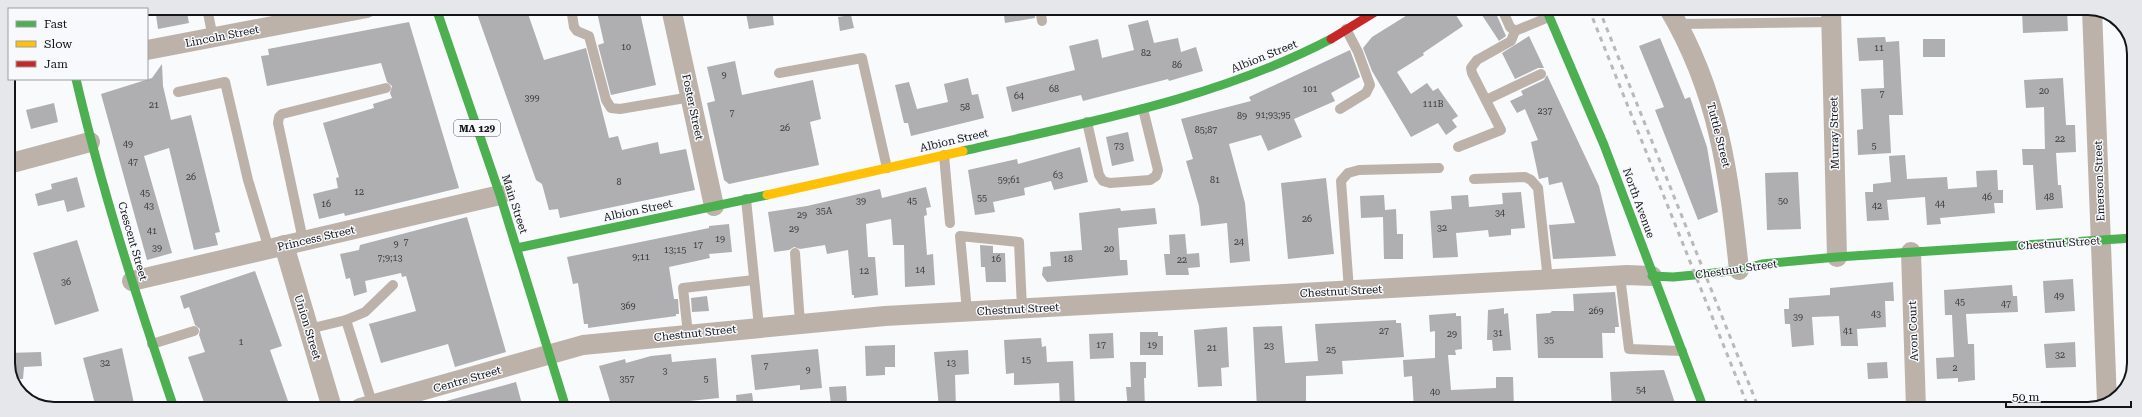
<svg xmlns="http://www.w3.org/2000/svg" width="2142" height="417" viewBox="0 0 2142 417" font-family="'Roboto Serif',serif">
	<rect width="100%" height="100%" fill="#f8fafc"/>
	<g fill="#afaeb0">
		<polygon points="155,8 186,8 189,23 158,29"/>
		<polygon points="475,8 526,8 544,60 586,48 609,138 618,136 622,150 658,142 660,154 686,149 695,190 560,218 558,209 549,210 542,184 536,180"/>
		<polygon points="596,8 639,8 656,85 611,95 598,45 604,43"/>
		<polygon points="745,8 772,8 774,25 749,29"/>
		<polygon points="1003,8 1034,8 1035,18 1005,23"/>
		<polygon points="1417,9 1452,9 1463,26 1423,53 1424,55 1397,72 1411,94 1427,83 1433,91 1438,88 1458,116 1452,120 1457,127 1446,135 1438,123 1411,137 1372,71 1363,48 1372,37"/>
		<polygon points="1478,9 1494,9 1506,36 1499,41"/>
		<polygon points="2067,10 2068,31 2023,33 2022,11"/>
		<polygon points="851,15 854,28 840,31 838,17"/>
		<polygon points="1148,20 1154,43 1178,38 1181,52 1196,47 1203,71 1169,81 1168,79 1083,101 1081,95 1012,112 1006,87 1075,70 1069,46 1098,39 1102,58 1134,50 1128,25"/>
		<polygon points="409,22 459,188 345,216 344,213 319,219 313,194 338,188 336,178 339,177 323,123 374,108 373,104 392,98 390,93 392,86 387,82 381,63 267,86 261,56 269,55 268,49"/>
		<polygon points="1529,36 1544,68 1538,68 1515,79 1502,53"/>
		<polygon points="1885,37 1886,42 1899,41 1903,115 1889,115 1891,153 1858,155 1857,130 1863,129 1861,89 1884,88 1883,60 1859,61 1857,38"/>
		<polygon points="1660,38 1685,99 1690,97 1707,147 1718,212 1698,220 1655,110 1664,107 1639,46"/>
		<rect x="1923" y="39" width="22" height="18"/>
		<polygon points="1350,50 1360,77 1331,93 1335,101 1294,119 1302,137 1268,151 1261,135 1229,144 1245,203 1250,261 1230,263 1227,223 1201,226 1199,206 1186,161 1193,159 1181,119 1251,101 1249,97"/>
		<polygon points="735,61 742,95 813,80 821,119 810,122 819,165 729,184 724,180 707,103 715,101 707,67"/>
		<polygon points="162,64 163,86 171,120 191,115 220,232 215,233 218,245 194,250 169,148 144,156 172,253 147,260 101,94 152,78"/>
		<polygon points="1547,75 1599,186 1616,256 1553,259 1549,225 1575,223 1562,182 1549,185 1548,177 1539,179 1531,142 1538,140 1525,109 1517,113 1510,101 1523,95 1521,91 1544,80"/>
		<polygon points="968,78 972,95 978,94 984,118 911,136 908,123 904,123 895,85 909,82 917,109 948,102 944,84"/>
		<polygon points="2063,78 2066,125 2075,125 2076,152 2056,153 2058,185 2061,185 2063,208 2036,210 2033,165 2023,165 2022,149 2045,149 2044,107 2026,108 2024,80"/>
		<polygon points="54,103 58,122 31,129 26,110"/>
		<polygon points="1128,132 1134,161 1112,166 1106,137"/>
		<polygon points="1080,147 1088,182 1054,190 1051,181 1024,188 1025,195 993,202 995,212 975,215 968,170 1017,159 1018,164"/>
		<polygon points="1905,155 1907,179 1947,177 1948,189 1977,187 1976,171 1997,170 1998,190 2003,190 2003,203 1994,203 1995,213 1940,218 1941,224 1927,225 1925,197 1887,200 1889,220 1867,221 1865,192 1873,192 1873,184 1891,182 1889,156"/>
		<polygon points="1798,172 1801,229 1767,230 1765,173"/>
		<polygon points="77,177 85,207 67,212 64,200 38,206 35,194 52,189 51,184"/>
		<polygon points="1326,178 1334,254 1288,259 1281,183"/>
		<polygon points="926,187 931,207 926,208 927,215 924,216 927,255 933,254 935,285 905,287 904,245 893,245 891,219 866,224 868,257 875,257 878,295 854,298 854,295 852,295 848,250 827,254 825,245 800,249 794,247 789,250 774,252 768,212 807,206 880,189 882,198"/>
		<polygon points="1521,192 1525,228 1511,229 1511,235 1489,237 1488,230 1456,233 1458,257 1433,258 1430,211 1452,209 1451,196 1468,195 1469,207 1503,204 1502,193"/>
		<polygon points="1384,195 1385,210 1396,209 1397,234 1403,234 1403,259 1384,259 1383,217 1361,218 1360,196"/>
		<polygon points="1120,208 1121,211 1155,208 1157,224 1118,228 1120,260 1127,260 1128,275 1047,282 1042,275 1043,267 1051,266 1050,252 1082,250 1079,213"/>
		<polygon points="467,217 506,352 455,367 448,344 381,363 369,324 416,311 406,276 402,277 401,273 365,281 367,292 354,296 350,278 346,279 340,254 359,250 360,245"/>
		<polygon points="729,224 732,252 709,254 710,258 669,267 674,299 678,299 679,314 676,314 676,316 588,328 588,324 584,324 578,283 573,284 567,257 709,228 709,226"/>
		<polygon points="1185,234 1187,254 1199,253 1200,267 1188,268 1189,275 1166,275 1164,254 1170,254 1169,235"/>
		<polygon points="77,240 99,311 55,325 33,253"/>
		<polygon points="980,245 993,246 993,253 1005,253 1006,282 986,282 985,267 981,267"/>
		<polygon points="255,271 282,346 270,350 288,401 267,408 206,408 188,357 205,352 199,335 200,329 195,325 189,307 184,309 180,296"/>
		<polygon points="2073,279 2075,311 2045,313 2043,281"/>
		<polygon points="1893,282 1894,301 1885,301 1886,327 1857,329 1858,346 1841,346 1839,316 1812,317 1814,345 1792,347 1790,324 1785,324 1784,309 1789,309 1789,298 1830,295 1830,288"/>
		<polygon points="2012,285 2013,296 2017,296 2018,312 1966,314 1968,344 1974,344 1975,380 1958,382 1958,378 1937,379 1936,358 1954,357 1952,315 1945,315 1944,290"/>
		<polygon points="1615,292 1619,327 1615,327 1615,333 1602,333 1603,358 1538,358 1536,314 1550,313 1552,311 1574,311 1573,294"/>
		<polygon points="707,296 709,311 692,312 691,298"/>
		<polygon points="1504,308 1504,314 1508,313 1511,350 1493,351 1492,340 1487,340 1488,310"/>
		<polygon points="1456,313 1456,316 1461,316 1462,349 1455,350 1456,355 1448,355 1451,390 1496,388 1496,377 1513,377 1514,409 1414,409 1412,376 1404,377 1403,360 1435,358 1435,331 1430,332 1429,315"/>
		<polygon points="1396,320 1396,323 1401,323 1404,357 1342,361 1343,374 1306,376 1306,409 1257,409 1253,327 1282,326 1285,363 1318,361 1315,324"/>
		<polygon points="1227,327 1229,367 1221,368 1222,386 1198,387 1194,330"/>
		<polygon points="1140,332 1158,332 1158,336 1163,336 1163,355 1140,355"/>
		<polygon points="1113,333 1114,358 1090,359 1089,334"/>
		<polygon points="1041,338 1042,347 1046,346 1047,362 1073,361 1075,409 1060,409 1059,383 1014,385 1014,373 1006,374 1004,340"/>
		<polygon points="2075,342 2076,367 2046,368 2044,344"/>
		<polygon points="895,345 895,367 885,367 885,375 866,376 865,346"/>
		<polygon points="122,348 135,408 96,408 83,358"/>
		<polygon points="818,349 822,388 800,390 800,385 755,390 751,355"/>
		<polygon points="968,350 969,374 955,375 956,409 939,409 934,352"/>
		<polygon points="41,352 42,366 24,367 23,379 13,379 8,369 8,353"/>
		<polygon points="671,354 672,362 716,358 719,398 680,402 680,408 612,408 599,366 625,359 626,363 651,356"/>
		<polygon points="1130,362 1146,362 1146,378 1144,378 1145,409 1128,409 1126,387 1131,387"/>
		<polygon points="1887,362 1888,378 1868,379 1867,363"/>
		<polygon points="1664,370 1677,409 1612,409 1610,372"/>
		<polygon points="516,382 523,408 436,408 435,404"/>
		<polygon points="846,386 847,402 831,404 829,387"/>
		<polygon points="752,393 754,408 737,408 736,395"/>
	</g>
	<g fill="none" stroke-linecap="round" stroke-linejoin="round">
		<g stroke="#bcb2a9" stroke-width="10">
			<polyline points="207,8 213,38"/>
			<polyline points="571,8 574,27 577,31 589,36 606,100 611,108 620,109 691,97"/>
			<polyline points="1040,8 1042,21"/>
			<polyline points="1502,9 1510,27 1515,31 1549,17"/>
			<polyline points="1678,24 1832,22"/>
			<polyline points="779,73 862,58 887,168"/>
			<polyline points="178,92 225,82 248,180 269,249"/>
			<polyline points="1486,100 1541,74"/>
			<polyline points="1340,109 1366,93 1370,85 1358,52 1346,29"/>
			<polyline points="1087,122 1099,175 1103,181 1110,183 1150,180 1156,176 1158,170 1143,109"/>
			<polyline points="1458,147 1501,130 1472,73 1471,68 1477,60 1511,41 1515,31"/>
			<polyline points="944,155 950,223"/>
			<polyline points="1474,179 1525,177 1531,180 1538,188 1548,280"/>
			<polyline points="746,199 759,327"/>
			<polyline points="303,240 278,123 279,117 282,114 386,88"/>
			<polyline points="795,253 800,323"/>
			<polyline points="1620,276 1629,349 1682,351"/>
			<polyline points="1349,290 1341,181 1348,173 1359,170 1439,168"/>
			<polyline points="967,311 960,236 1019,242 1022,308"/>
			<polyline points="346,320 365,312 393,285"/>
			<polyline points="309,329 346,320 373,406"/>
			<polyline points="688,334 683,288 754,280"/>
			<polyline points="152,344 194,331"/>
		</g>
		<g stroke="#bcb2a9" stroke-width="20">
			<polyline points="671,8 714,206"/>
			<path d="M1669,9C1719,93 1729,175 1739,270"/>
			<polyline points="1831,9 1837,257"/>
			<polyline points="2092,9 2107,402"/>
			<polyline points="147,50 367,8"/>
			<polyline points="8,164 90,142"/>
			<polyline points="284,245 332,408"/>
			<polyline points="1911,252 1916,409"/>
			<polyline points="132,281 500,195"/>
			<polyline points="360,408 583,345 885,316 1627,275 1652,276"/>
		</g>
		<g stroke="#4caf50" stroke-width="9">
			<polyline points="67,8 67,9"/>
			<polyline points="436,8 500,195 566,408"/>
			<polyline points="1546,9 1604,145 1704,409"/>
			<path d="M76,79C102,191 137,299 174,408"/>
			<path d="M963,151C1088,122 1216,99 1331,39"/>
			<polyline points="517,248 767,195"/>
			<polyline points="1652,276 1673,277 1705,274 1739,270 1762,264 1837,257 2133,238"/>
		</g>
		<polyline stroke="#ffc107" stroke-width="9" points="767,195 963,151"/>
		<polyline stroke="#c62828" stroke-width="9" points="1331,39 1380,9"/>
		<g stroke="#bcb8b5" stroke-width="3" stroke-dasharray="5 5" stroke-linecap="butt">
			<polyline points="1589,9 1749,409"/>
			<polyline points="1599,9 1759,409"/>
		</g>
	</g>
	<g text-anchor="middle" stroke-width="3" stroke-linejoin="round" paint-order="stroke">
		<g font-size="9" fill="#3a3a3e">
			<text x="626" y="50">10</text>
			<text x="1879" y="51">11</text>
			<text x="1146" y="56">82</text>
			<text x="1177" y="68">86</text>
			<text x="724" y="78">9</text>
			<text x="1054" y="92">68</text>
			<text x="1310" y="92">101</text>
			<text x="2044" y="94">20</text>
			<text x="1882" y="97">7</text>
			<text x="1019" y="99">64</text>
			<text x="532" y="101">399</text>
			<text x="1433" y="107">111B</text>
			<text x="154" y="108">21</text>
			<text x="965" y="110">58</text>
			<text x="1545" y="114">237</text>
			<text x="732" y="116">7</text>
			<text x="1273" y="118">91;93;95</text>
			<text x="1242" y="119">89</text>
			<text x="785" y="131">26</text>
			<text x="1206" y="133">85;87</text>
			<text x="2060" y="142">22</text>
			<text x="128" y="147">49</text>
			<text x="1119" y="149">73</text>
			<text x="1874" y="149">5</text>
			<text x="133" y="165">47</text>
			<text x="1058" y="178">63</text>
			<text x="191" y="180">26</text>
			<text x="1009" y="183">59;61</text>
			<text x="1215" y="183">81</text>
			<text x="619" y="185">8</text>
			<text x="359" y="195">12</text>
			<text x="145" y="196">45</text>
			<text x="1987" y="200">46</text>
			<text x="2049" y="200">48</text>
			<text x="982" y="201">55</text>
			<text x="861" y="204">39</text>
			<text x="912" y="204">45</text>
			<text x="1783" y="204">50</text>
			<text x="326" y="207">16</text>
			<text x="1940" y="207">44</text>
			<text x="149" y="209">43</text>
			<text x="1877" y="209">42</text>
			<text x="824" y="214">35A</text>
			<text x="1500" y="216">34</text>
			<text x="802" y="218">29</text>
			<text x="1307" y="222">26</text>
			<text x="1442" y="231">32</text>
			<text x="794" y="232">29</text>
			<text x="152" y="234">41</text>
			<text x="720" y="242">19</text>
			<text x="406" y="245">7</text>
			<text x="1239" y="245">24</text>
			<text x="396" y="247">9</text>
			<text x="698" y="248">17</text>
			<text x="157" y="251">39</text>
			<text x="1109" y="252">20</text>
			<text x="675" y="253">13;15</text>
			<text x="641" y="260">9;11</text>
			<text x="390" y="261">7;9;13</text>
			<text x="996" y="262">16</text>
			<text x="1068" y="262">18</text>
			<text x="1182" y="263">22</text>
			<text x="920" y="273">14</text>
			<text x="864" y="274">12</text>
			<text x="66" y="285">36</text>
			<text x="2059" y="299">49</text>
			<text x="1960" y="305">45</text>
			<text x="2006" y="307">47</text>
			<text x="628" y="309">369</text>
			<text x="1596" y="314">269</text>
			<text x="1876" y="317">43</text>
			<text x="1798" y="320">39</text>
			<text x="1384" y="334">27</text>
			<text x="1848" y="334">41</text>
			<text x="1498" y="336">31</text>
			<text x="1452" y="337">29</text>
			<text x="1549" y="343">35</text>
			<text x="241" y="345">1</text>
			<text x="1101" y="348">17</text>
			<text x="1152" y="348">19</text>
			<text x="1269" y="349">23</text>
			<text x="1212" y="351">21</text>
			<text x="1331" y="353">25</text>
			<text x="2060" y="358">32</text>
			<text x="1026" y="363">15</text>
			<text x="105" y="366">32</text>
			<text x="951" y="366">13</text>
			<text x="766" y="369">7</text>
			<text x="1955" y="371">2</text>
			<text x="808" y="373">9</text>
			<text x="665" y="374">3</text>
			<text x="627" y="382">357</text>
			<text x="706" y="382">5</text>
			<text x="1641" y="393">54</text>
			<text x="1435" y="395">40</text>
		</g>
		<rect fill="#f7f9fd" stroke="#57595d" stroke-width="1" x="454" y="120" width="46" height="16" rx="3"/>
		<g font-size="10" font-weight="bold" fill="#131418">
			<text x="477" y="132">MA 129</text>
		</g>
		<g font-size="11" fill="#131418" stroke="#f7f9fd">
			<text transform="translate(222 36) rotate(-11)" y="4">Lincoln Street</text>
			<text transform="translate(1264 56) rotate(-22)" y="4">Albion Street</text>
			<text transform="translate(693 107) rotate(78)" y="4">Foster Street</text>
			<text transform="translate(1834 133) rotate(-91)" y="4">Murray Street</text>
			<text transform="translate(1719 135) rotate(76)" y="4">Tuttle Street</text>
			<text transform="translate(954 140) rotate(-13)" y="4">Albion Street</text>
			<text transform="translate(2099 181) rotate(-92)" y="4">Emerson Street</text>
			<text transform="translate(1639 203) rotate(70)" y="4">North Avenue</text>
			<text transform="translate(515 204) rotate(72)" y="4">Main Street</text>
			<text transform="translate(638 210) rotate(-12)" y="4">Albion Street</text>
			<text transform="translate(316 238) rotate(-13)" y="4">Princess Street</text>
			<text transform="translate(133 241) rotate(74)" y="4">Crescent Street</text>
			<text transform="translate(2059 243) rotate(-4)" y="4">Chestnut Street</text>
			<text transform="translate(1736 269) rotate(-8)" y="4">Chestnut Street</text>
			<text transform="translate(1341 291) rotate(-3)" y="4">Chestnut Street</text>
			<text transform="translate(1018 309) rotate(-3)" y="4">Chestnut Street</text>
			<text transform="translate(308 327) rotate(73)" y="4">Union Street</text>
			<text transform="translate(1913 331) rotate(-92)" y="4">Avon Court</text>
			<text transform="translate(695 333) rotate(-6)" y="4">Chestnut Street</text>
			<text transform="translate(467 379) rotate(-16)" y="4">Centre Street</text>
		</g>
	</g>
	<path d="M0 0H2142V417H0ZM54 15H2088A39 39 0 0 1 2127 54V363A39 39 0 0 1 2088 402H54A39 39 0 0 1 15 363V54A39 39 0 0 1 54 15Z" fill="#e5e7eb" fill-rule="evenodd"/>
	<path fill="none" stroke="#131418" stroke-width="2" d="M54 15H2088A39 39 0 0 1 2127 54V363A39 39 0 0 1 2088 402H54A39 39 0 0 1 15 363V54A39 39 0 0 1 54 15Z"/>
	<rect x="8" y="8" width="140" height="72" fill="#f7f9fd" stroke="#9c9da1"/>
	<rect x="16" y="21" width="20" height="6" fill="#4caf50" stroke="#9c9da1"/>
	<text x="44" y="28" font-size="12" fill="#131418">Fast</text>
	<rect x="16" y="41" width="20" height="6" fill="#ffc107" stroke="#9c9da1"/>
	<text x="44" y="48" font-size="12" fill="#131418">Slow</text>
	<rect x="16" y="61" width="20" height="6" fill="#c62828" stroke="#9c9da1"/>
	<text x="44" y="68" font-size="12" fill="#131418">Jam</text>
	<path d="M2006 401v6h125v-6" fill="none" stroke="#131418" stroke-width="2"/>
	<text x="2012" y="401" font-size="12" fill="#131418" stroke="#f7f9fd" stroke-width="3" paint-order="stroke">50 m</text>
</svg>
